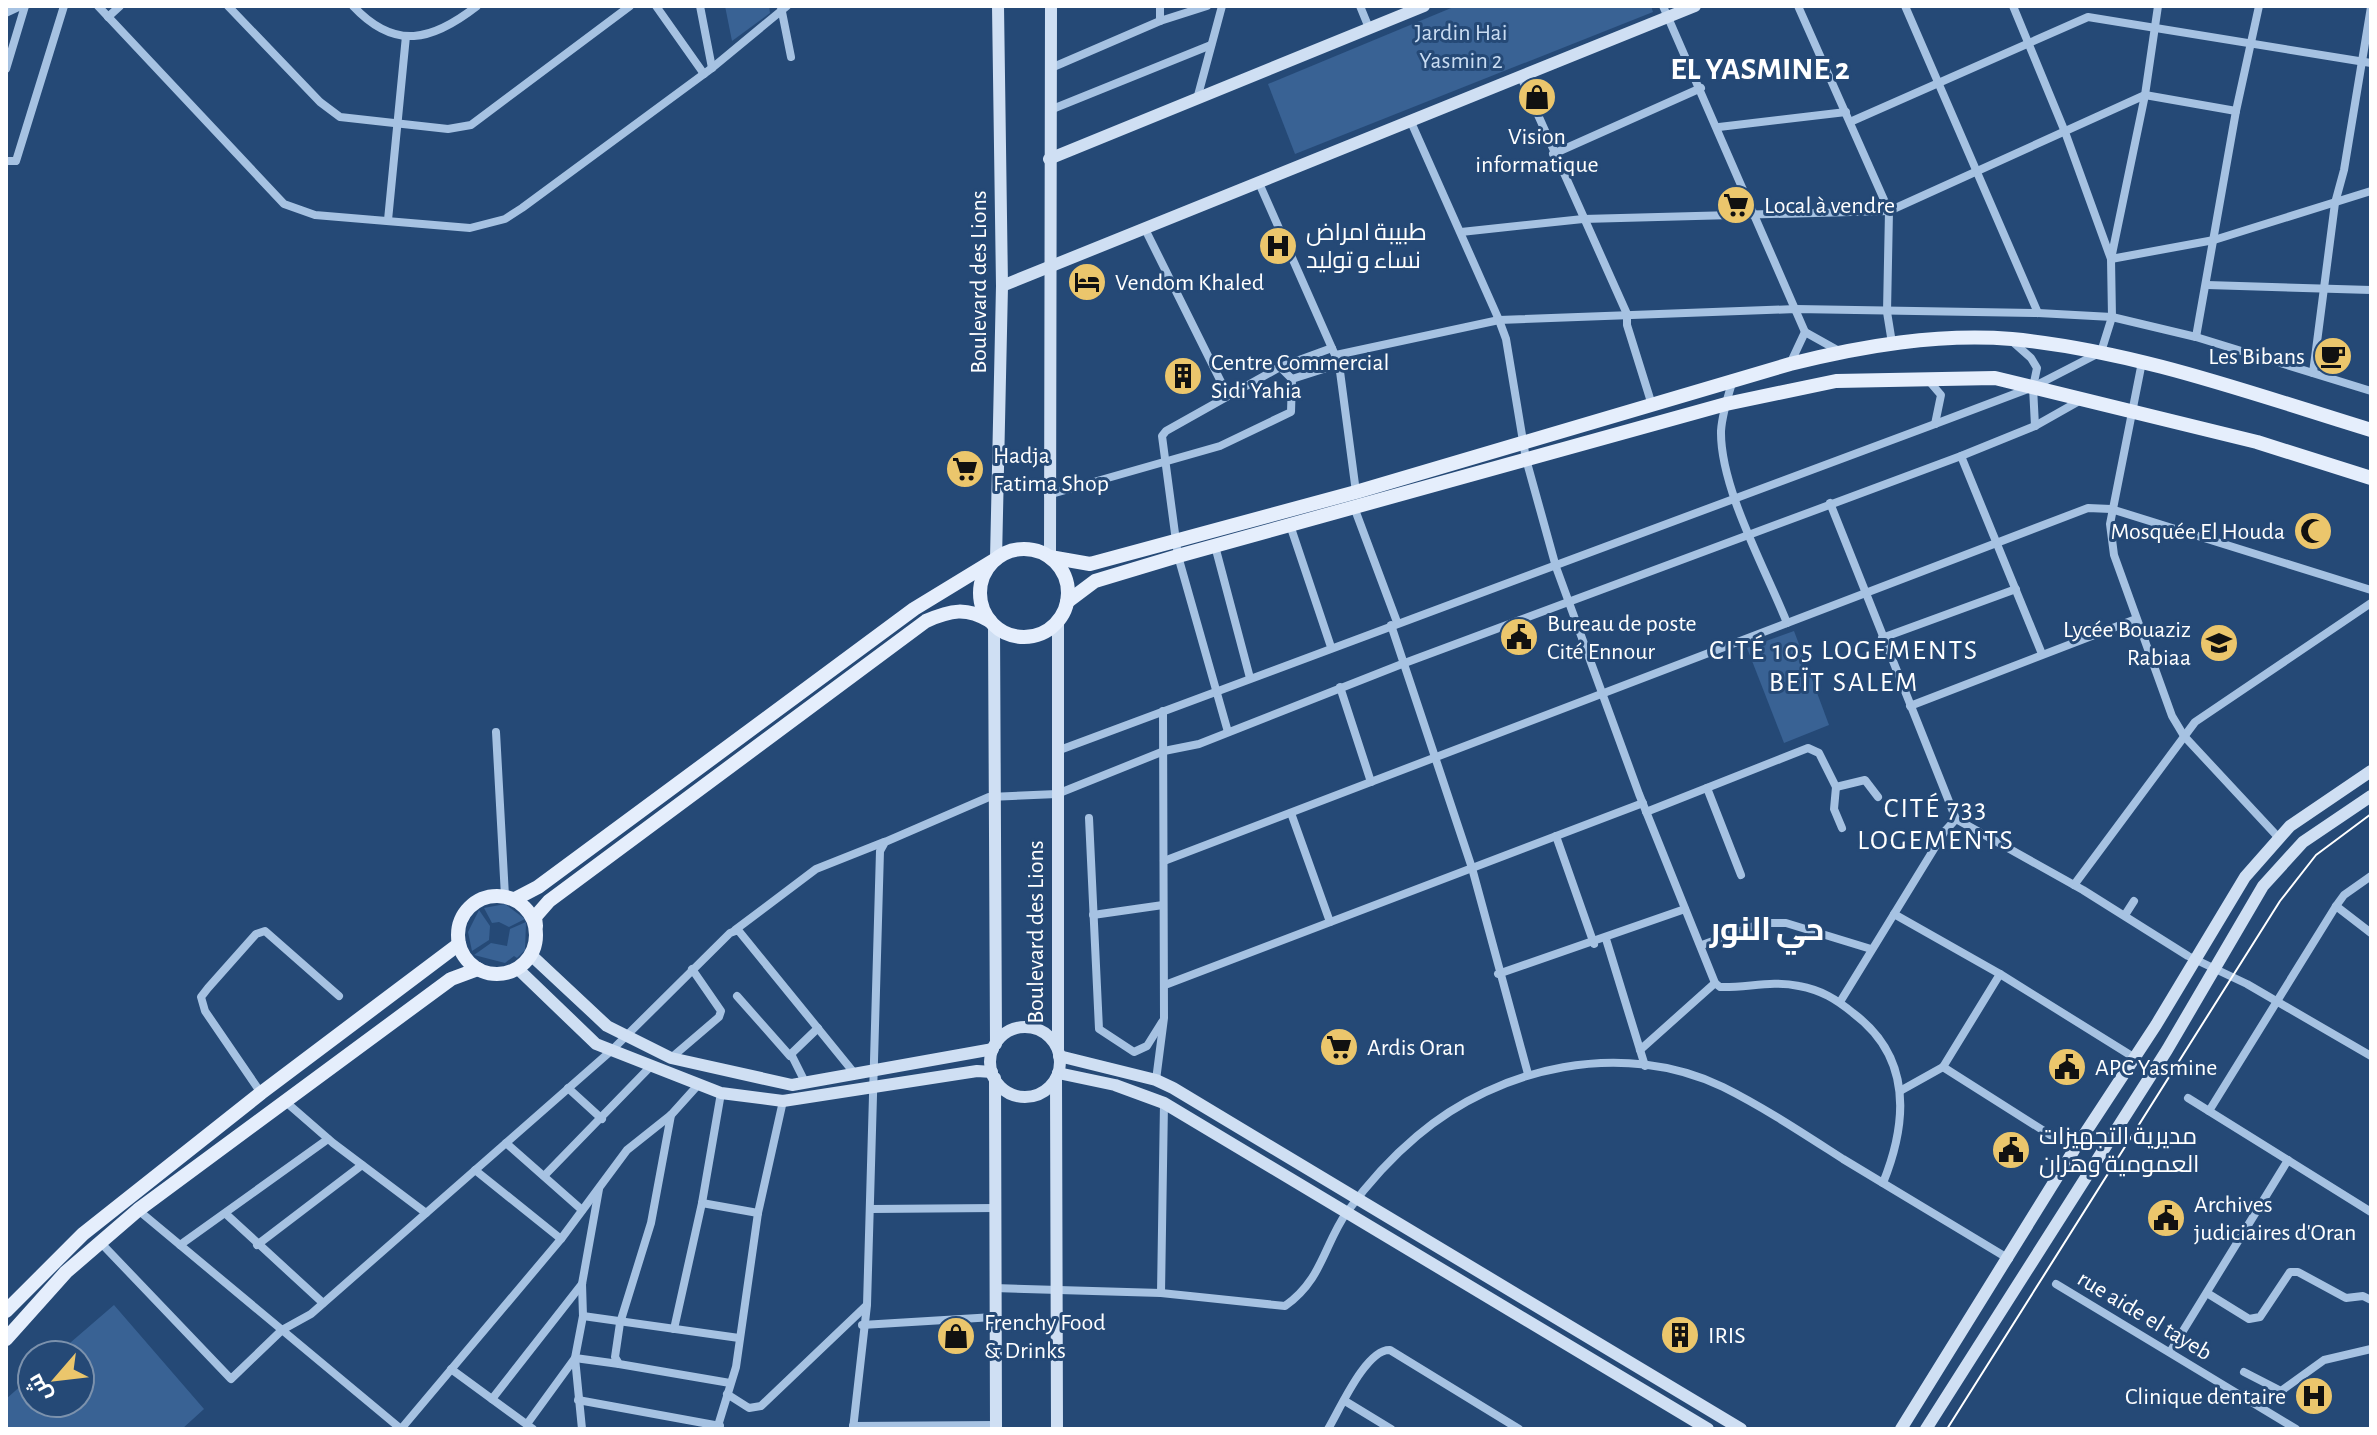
<svg xmlns="http://www.w3.org/2000/svg" width="2377" height="1435" viewBox="0 0 2377 1435" font-family="'Alegreya Sans',Cairo,sans-serif">
	<rect width="100%" height="100%" fill="#254976"/>
	<g fill="#396294">
		<polygon points="725,6 769,6 770,13 732,41"/>
		<polygon points="1456,6 1651,6 1653,12 1295,154 1268,84"/>
		<polygon points="1794,631 1829,725 1784,743 1747,648"/>
		<polygon points="505,904 525,919 509,927 499,922 492,923 484,908"/>
		<polygon points="479,910 490,926 489,940 472,951 468,932"/>
		<polygon points="526,922 525,950 517,958 514,956 505,963 474,955 491,943 507,946 510,929"/>
		<polygon points="114,1305 204,1409 182,1429 6,1429 6,1399 32,1376 32,1403 80,1403 80,1355 56,1355"/>
	</g>
	<g fill="none" stroke-linecap="round" stroke-linejoin="round">
		<g stroke="#a6c2e2" stroke-width="8">
			<polyline points="98,6 284,204 315,215 470,228 505,219 522,208 712,68 787,6"/>
			<polyline points="228,6 320,102 340,117 448,129 471,125 630,6"/>
			<path d="M353,6C395,51 432,41 477,6"/>
			<polyline points="656,6 704,74"/>
			<polyline points="700,6 712,68"/>
			<polyline points="1160,6 1160,21"/>
			<polyline points="1360,6 1369,28"/>
			<polyline points="1663,6 1805,332"/>
			<polyline points="1798,6 1889,211 1887,312 1892,343"/>
			<polyline points="1905,6 2038,313"/>
			<polyline points="2013,6 2065,132 2111,259 2214,240 2371,191"/>
			<polyline points="781,7 791,57"/>
			<polyline points="6,13 21,6"/>
			<polyline points="108,17 120,6"/>
			<polyline points="1051,68 1160,21 1207,6"/>
			<polyline points="6,69 25,6"/>
			<polyline points="1521,77 1627,314 1627,325 1652,405"/>
			<polyline points="1197,99 1222,6"/>
			<polyline points="1050,110 1211,45"/>
			<path d="M1411,122L1499,320L1506,339L1526,459L1556,567L1639,794L1715,983L1720,987C1747,988 1771,980 1799,986C1821,990 1836,999 1853,1013C1912,1057 1908,1121 1883,1183"/>
			<polyline points="1850,122 2088,17 2371,63"/>
			<polyline points="1719,127 1846,112"/>
			<polyline points="1553,154 1701,88"/>
			<polyline points="6,161 16,161 64,6"/>
			<polyline points="388,220 406,36"/>
			<polyline points="1146,231 1228,396"/>
			<polyline points="1461,232 1583,219 1889,211 2145,95 2236,111"/>
			<polyline points="2207,285 2371,290"/>
			<polyline points="2196,337 2236,111 2259,6"/>
			<polyline points="2013,342 2031,358 2037,368 2033,387 2035,426"/>
			<polyline points="1336,355 1499,320 1796,309 2038,313 2112,317 2196,337 2371,391"/>
			<polyline points="2142,362 2110,524 2114,555 2172,716 2184,736 2278,837"/>
			<polyline points="1339,364 1356,492"/>
			<polyline points="1790,364 1805,332 1839,351"/>
			<polyline points="1280,367 1332,348"/>
			<polyline points="2313,373 2335,203 2344,170 2371,7"/>
			<polyline points="1929,381 1941,395 1935,424"/>
			<path d="M1732,383C1727,399 1722,415 1721,431C1720,488 1766,570 1787,623"/>
			<polyline points="1961,456 2042,654"/>
			<polyline points="1048,495 1220,446 1291,412 1292,379 1339,364 1259,183"/>
			<polyline points="1830,503 1956,819 2083,890 2188,956 2247,984 2371,1056"/>
			<polyline points="1354,507 1397,622"/>
			<polyline points="1290,525 1331,647"/>
			<polyline points="1215,546 1250,678"/>
			<polyline points="1391,625 1472,868 1528,1074"/>
			<polyline points="1882,638 2016,589"/>
			<polyline points="1340,687 1371,782"/>
			<polyline points="1910,706 2136,619"/>
			<polyline points="496,732 505,896"/>
			<polyline points="1228,732 1178,556 1162,436 1166,431 1280,367 1292,379"/>
			<polyline points="1057,751 1935,424 2033,387 2101,352 2112,317 2111,259 2145,95 2158,6"/>
			<polyline points="1836,787 1834,809 1842,828"/>
			<polyline points="1707,788 1741,875"/>
			<polyline points="1646,812 1808,748 1819,753 1836,787 1865,780 1878,797"/>
			<polyline points="1291,813 1330,922"/>
			<polyline points="1089,818 1099,1029 1134,1052 1147,1046 1162,1022"/>
			<polyline points="1556,836 1594,944"/>
			<polyline points="1164,861 2088,508 2111,509 2371,590"/>
			<polyline points="2074,885 2195,722 2371,603"/>
			<polyline points="2336,906 2371,933"/>
			<polyline points="1894,914 2000,974 2135,1058"/>
			<polyline points="1093,915 1163,905"/>
			<polyline points="2125,915 2134,901"/>
			<polyline points="735,930 816,869 884,842"/>
			<polyline points="1606,939 1645,1066"/>
			<polyline points="1702,945 1762,923 1786,923 1871,949"/>
			<polyline points="1498,974 1685,909"/>
			<polyline points="1165,985 1643,803"/>
			<polyline points="737,996 790,1056"/>
			<polyline points="1840,1002 1945,831 1956,819"/>
			<polyline points="1640,1050 1715,983"/>
			<polyline points="671,1058 719,1017 721,1011 692,969"/>
			<polyline points="1943,1067 2074,1150"/>
			<polyline points="1156,1080 1164,1018 1163,711"/>
			<polyline points="805,1082 791,1054 818,1028"/>
			<polyline points="568,1088 602,1119"/>
			<polyline points="1900,1091 1943,1067 2000,974"/>
			<polyline points="261,1093 205,1011 201,997 208,988 256,934 265,931 339,996"/>
			<polyline points="2188,1098 2371,1212"/>
			<polyline points="287,1103 333,1143 426,1213"/>
			<polyline points="2209,1111 2336,906 2344,895 2371,876"/>
			<polyline points="671,1115 651,1223 620,1323 615,1357 619,1364 730,1383"/>
			<polyline points="506,1143 582,1210"/>
			<polyline points="475,1170 561,1239"/>
			<polyline points="544,1176 651,1066"/>
			<polyline points="702,1203 758,1213"/>
			<polyline points="871,1209 995,1208"/>
			<polyline points="138,1210 401,1429"/>
			<polyline points="226,1214 323,1303"/>
			<polyline points="100,1242 231,1379 282,1330 311,1314 612,1050 730,933 738,930 855,1074"/>
			<polyline points="180,1245 328,1139"/>
			<polyline points="257,1245 362,1165"/>
			<polyline points="2056,1284 2296,1429"/>
			<path d="M994,1288L1161,1293L1285,1306C1323,1279 1324,1244 1347,1212C1366,1186 1392,1157 1417,1136C1499,1066 1623,1039 1723,1087C1765,1108 1804,1134 1843,1159C1898,1192 1954,1226 2009,1259"/>
			<polyline points="1161,1293 1164,1103"/>
			<polyline points="2207,1293 2249,1319 2260,1317 2290,1272 2298,1272 2346,1298 2363,1296 2371,1300"/>
			<polyline points="583,1316 739,1338"/>
			<polyline points="862,1325 994,1317"/>
			<polyline points="674,1329 702,1203 721,1093"/>
			<polyline points="2170,1352 2288,1160"/>
			<polyline points="451,1369 533,1429"/>
			<polyline points="2244,1372 2281,1391 2324,1360 2371,1349"/>
			<polyline points="727,1394 749,1408 761,1406 866,1306"/>
			<polyline points="492,1399 582,1284"/>
			<polyline points="578,1400 720,1426"/>
			<polyline points="1345,1401 1391,1429"/>
			<polyline points="527,1424 575,1358 619,1364"/>
			<polyline points="853,1426 996,1425"/>
			<polyline points="401,1429 561,1239 627,1150 671,1115 698,1085"/>
			<polyline points="582,1429 575,1358 583,1316 582,1284 599,1189"/>
			<polyline points="717,1429 736,1367 758,1213 783,1101"/>
			<polyline points="853,1429 867,1305 880,851 885,842 989,797 1057,794 1164,751 1199,744 1402,664 1961,456 2035,426 2081,400"/>
			<path d="M1328,1429C1340,1409 1366,1349 1390,1350L1519,1429"/>
		</g>
		<g stroke="#cfdff3" stroke-width="12">
			<polyline points="1049,159 1424,6"/>
			<polyline points="1002,286 1695,6"/>
			<polyline points="1050,557 1051,6"/>
			<polyline points="996,559 1002,286 998,6"/>
			<polyline points="994,625 996,1044"/>
			<polyline points="531,955 607,1026 671,1058 792,1085 993,1049"/>
			<polyline points="517,968 596,1044 721,1093 783,1101 977,1071 992,1072"/>
			<circle cx="1025" cy="1062" r="35"/>
			<polyline points="1058,1049 1058,622"/>
			<polyline points="1059,1056 1156,1080 1173,1088 1741,1429"/>
			<polyline points="1058,1073 1115,1085 1164,1103 1708,1429"/>
			<polyline points="995,1078 996,1429"/>
			<polyline points="1056,1079 1057,1429"/>
			<polyline points="1901,1429 2074,1150 2156,1025 2245,877 2290,826 2371,771"/>
			<polyline points="1926,1429 2167,1050 2263,886 2303,842 2371,796"/>
		</g>
		<g stroke="#e5eefc" stroke-width="14">
			<circle cx="1024" cy="593" r="44"/>
			<path d="M1050,557L1090,564L1356,492L1790,364C1862,346 1938,333 2012,339C2136,351 2253,394 2371,430"/>
			<polyline points="1067,602 1095,581 1178,556 1726,404 1836,381 1995,378 2257,442 2371,478"/>
			<circle cx="497" cy="935" r="39"/>
			<polyline points="515,899 538,887 914,609 996,559"/>
			<path d="M536,926L535,917L549,901L926,621C951,610 966,607 990,621"/>
			<polyline points="6,1311 83,1234 261,1093 459,944"/>
			<polyline points="6,1339 66,1272 138,1210 451,979 478,969"/>
		</g>
		<polyline stroke="#fff" stroke-width="2" points="1947,1429 2280,901 2316,855 2371,814"/>
	</g>
	<defs>
		<symbol id="shop-disc" viewBox="-11 -11 22 22"><circle r="9.5" fill="#ebc66c" stroke="#254976"/><path d="M-5-2.5h2.3a2.7 3.5 0 0 1 5.4 0H5L5.5 6h-11ZM-1.5-2.5h3a1.5 2.3 0 0 0-3 0Z" fill="#111"/></symbol>
		<symbol id="supermarket-disc" viewBox="-11 -11 22 22"><circle r="9.5" fill="#ebc66c" stroke="#254976"/><path d="M-6-5.5h2.5l.6 2H6L4.5 2H-2.5L-4.4-4H-6ZM-1.5 3.2a1.3 1.3 0 1 0 .1 0ZM3 3.2a1.3 1.3 0 1 0 .1 0Z" fill="#111"/></symbol>
		<symbol id="hospital-disc" viewBox="-11 -11 22 22"><circle r="9.5" fill="#ebc66c" stroke="#254976"/><path d="M-5-5h3v3.5h4V-5h3V5h-3V1.5h-4V5h-3Z" fill="#111"/></symbol>
		<symbol id="hotel-disc" viewBox="-11 -11 22 22"><circle r="9.5" fill="#ebc66c" stroke="#254976"/><path d="M-6-4.5h1.5V1H6V5H4.5V3h-9V5H-6ZM-4 0a1.8 1.8 0 1 1 3.6 0ZM.5 0V-2.5h3Q6-2.5 6 0Z" fill="#111"/></symbol>
		<symbol id="cafe-disc" viewBox="-11 -11 22 22"><circle r="9.5" fill="#ebc66c" stroke="#254976"/><path d="M-5.5-4.5H6V0H3Q3 3.5 0 3.5H-2.5Q-5.5 3.5-5.5 0ZM3-3.2v2h1.7v-2ZM-6 4.5H4V6H-6Z" fill="#111"/></symbol>
		<symbol id="building-disc" viewBox="-11 -11 22 22"><circle r="9.5" fill="#ebc66c" stroke="#254976"/><path d="M-4-6H4V6H1V3H-1V6H-4ZM-2.5-4.3h1.7v1.8h-1.7ZM.8-4.3h1.7v1.8H.8ZM-2.5-1h1.7V.8h-1.7ZM.8-1h1.7V.8H.8Z" fill="#111"/></symbol>
		<symbol id="mosque-disc" viewBox="-11 -11 22 22"><circle r="9.5" fill="#ebc66c" stroke="#254976"/><path d="M3.5-4.9A6 6 0 1 0 3.5 4.9A5 5 0 1 1 3.5-4.9Z" fill="#111"/></symbol>
		<symbol id="civic-disc" viewBox="-11 -11 22 22"><circle r="9.5" fill="#ebc66c" stroke="#254976"/><path d="M-.6-6.5H3V-4.5H.6V-3L4-1V1h2V6H-6V1h2V-1L-.6-3ZM-1.2 2.5V6h2.4V2.5Z" fill="#111"/></symbol>
		<symbol id="school-disc" viewBox="-11 -11 22 22"><circle r="9.5" fill="#ebc66c" stroke="#254976"/><path d="M0-5L7-2L0 1L-7-2ZM-4 1L0 2.5L4 1V4Q0 6-4 4Z" fill="#111"/></symbol>
	</defs>
	<g fill-rule="evenodd">
		<use href="#shop-disc" x="1515" y="75" width="44" height="44"/>
		<use href="#supermarket-disc" x="1714" y="183" width="44" height="44"/>
		<use href="#hospital-disc" x="1256" y="224" width="44" height="44"/>
		<use href="#hotel-disc" x="1065" y="260" width="44" height="44"/>
		<use href="#cafe-disc" x="2311" y="334" width="44" height="44"/>
		<use href="#building-disc" x="1161" y="354" width="44" height="44"/>
		<use href="#supermarket-disc" x="943" y="447" width="44" height="44"/>
		<use href="#mosque-disc" x="2291" y="509" width="44" height="44"/>
		<use href="#civic-disc" x="1497" y="615" width="44" height="44"/>
		<use href="#school-disc" x="2197" y="621" width="44" height="44"/>
		<use href="#supermarket-disc" x="1317" y="1025" width="44" height="44"/>
		<use href="#civic-disc" x="2045" y="1045" width="44" height="44"/>
		<use href="#civic-disc" x="1989" y="1128" width="44" height="44"/>
		<use href="#civic-disc" x="2144" y="1196" width="44" height="44"/>
		<use href="#building-disc" x="1658" y="1313" width="44" height="44"/>
		<use href="#shop-disc" x="934" y="1314" width="44" height="44"/>
		<use href="#hospital-disc" x="2292" y="1374" width="44" height="44"/>
	</g>
	<g text-anchor="middle" stroke-width="6" stroke-linejoin="round" paint-order="stroke">
		<g font-size="24" fill="#c9dcf2" stroke="#254976">
			<text x="1461" y="40">Jardin Hai<tspan x="1461" dy="28">Yasmin 2</tspan></text>
		</g>
		<g font-size="24" fill="#fff" stroke="#254976" text-anchor="start">
			<text x="1537" y="144" text-anchor="middle">Vision<tspan x="1537" dy="28">informatique</tspan></text>
			<text x="1764" y="213">Local à vendre</text>
			<text x="1306" y="240">طبيبة امراض<tspan x="1306" dy="28">نساء و توليد</tspan></text>
			<text x="1115" y="290">Vendom Khaled</text>
			<text x="2305" y="364" text-anchor="end">Les Bibans</text>
			<text x="1211" y="370">Centre Commercial<tspan x="1211" dy="28">Sidi Yahia</tspan></text>
			<text x="993" y="463">Hadja<tspan x="993" dy="28">Fatima Shop</tspan></text>
			<text x="2285" y="539" text-anchor="end">Mosquée El Houda</text>
			<text x="1547" y="631">Bureau de poste<tspan x="1547" dy="28">Cité Ennour</tspan></text>
			<text x="2191" y="637" text-anchor="end">Lycée Bouaziz<tspan x="2191" dy="28">Rabiaa</tspan></text>
			<text x="1367" y="1055">Ardis Oran</text>
			<text x="2095" y="1075">APC Yasmine</text>
			<text x="2039" y="1144">مديرية التجهيزات<tspan x="2039" dy="28">العمومية وهران</tspan></text>
			<text x="2194" y="1212">Archives<tspan x="2194" dy="28">judiciaires d'Oran</tspan></text>
			<text x="984" y="1330">Frenchy Food<tspan x="984" dy="28">&amp; Drinks</tspan></text>
			<text x="1708" y="1343">IRIS</text>
			<text x="2286" y="1404" text-anchor="end">Clinique dentaire</text>
		</g>
		<g font-size="24" fill="#fff" stroke="#254976">
			<text transform="translate(978 282) rotate(-90)" y="8">Boulevard des Lions</text>
			<text transform="translate(1035 932) rotate(-90)" y="8">Boulevard des Lions</text>
			<text transform="translate(2145 1315) rotate(31)" y="8">rue aide el tayeb</text>
		</g>
		<g font-size="28" letter-spacing="2" fill="#fff" stroke="#254976">
			<text x="1844" y="659">CITÉ 105 LOGEMENTS<tspan x="1844" dy="32">BEÏT SALEM</tspan></text>
			<text x="1936" y="817">CITÉ 733<tspan x="1936" dy="32">LOGEMENTS</tspan></text>
		</g>
		<g font-size="32" font-weight="bold" fill="#fff" stroke="#254976">
			<text x="1760" y="79">EL YASMINE 2</text>
			<text x="1767" y="940">حي النور</text>
		</g>
	</g>
	<rect width="2377" height="1435" fill="none" stroke="#ffffff" stroke-width="16"/>
	<g transform="translate(56 1379) rotate(242)"><circle r="38" fill="#254976" stroke="#7c92ad" stroke-width="2"/>
	<path d="M0-6L14 30L0 20L-14 30Z" fill="#ebc66c"/>
	<text y="-12" font-size="22" font-weight="bold" text-anchor="middle" fill="#ffffff">ش</text>
	</g>
</svg>
